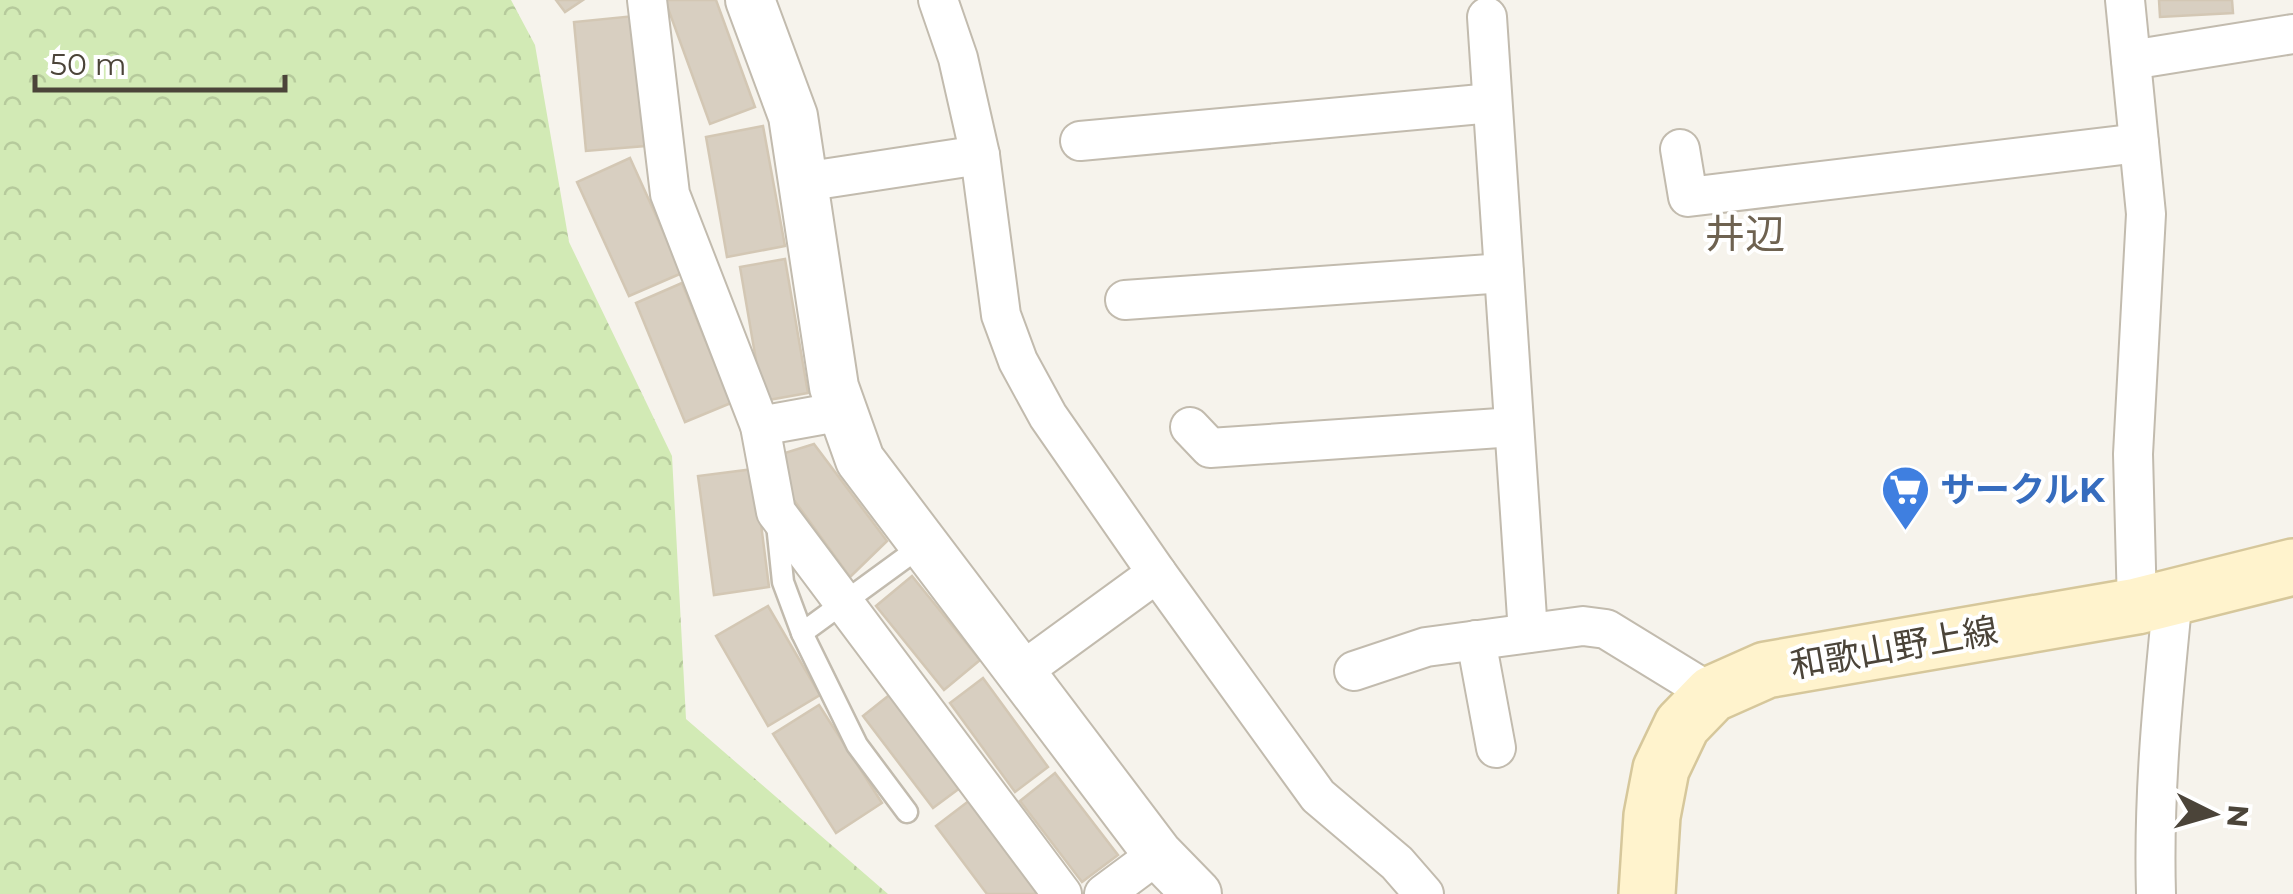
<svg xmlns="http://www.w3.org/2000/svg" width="2293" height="894" viewBox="0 0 2293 894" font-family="Montserrat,'Noto Sans JP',sans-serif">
	<defs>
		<pattern id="forest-crowns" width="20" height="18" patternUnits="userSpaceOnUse" patternTransform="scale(2.5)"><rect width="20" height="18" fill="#d2eab5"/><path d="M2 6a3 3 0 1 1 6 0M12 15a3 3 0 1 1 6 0" fill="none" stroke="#b6ca9c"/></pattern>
	</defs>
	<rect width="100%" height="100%" fill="#f6f3ec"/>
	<polygon fill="url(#forest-crowns)" points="0,0 511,0 535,45 569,242 672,456 686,719 888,894 0,894"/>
	<g fill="#d8cfc1" stroke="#d3c7b4" stroke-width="2.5">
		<polygon points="556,0 583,0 565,12"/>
		<polygon points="665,0 716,0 755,107 710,124"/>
		<polygon points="2159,0 2232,0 2233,13 2160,17"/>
		<polygon points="634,16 645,146 586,151 574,22"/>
		<polygon points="763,126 785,246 727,257 706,137"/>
		<polygon points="630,158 682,273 629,296 577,182"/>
		<polygon points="785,259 808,393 763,401 740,267"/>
		<polygon points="682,283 731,403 685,422 636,303"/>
		<polygon points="814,444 887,541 850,577 783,485 775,456"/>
		<polygon points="754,469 769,587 714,595 698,476"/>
		<polygon points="912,576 980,660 944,690 876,606"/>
		<polygon points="768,606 820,695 768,726 716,636"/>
		<polygon points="983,678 1048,767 1015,792 950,703"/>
		<polygon points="893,692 964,785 933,808 863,716"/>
		<polygon points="819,705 882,803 836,833 773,734"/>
		<polygon points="1055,773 1118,855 1082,882 1020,801"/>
		<polygon points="974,797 1043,887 1034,894 987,894 936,826"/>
	</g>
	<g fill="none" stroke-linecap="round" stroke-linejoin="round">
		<defs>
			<g id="service">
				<polyline points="777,524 783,582 802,633 857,745 907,812"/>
				<polyline points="802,633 924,544"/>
			</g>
			<g id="minor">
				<polyline points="647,0 670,194 760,426 776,512 1062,894"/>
				<polyline points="938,0 958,58 980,155 1001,315 1018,361 1048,416 1157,573 1318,796 1397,863 1424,894"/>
				<polyline points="2125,0 2146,214 2133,454 2137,606"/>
				<polyline points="1487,17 1528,633"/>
				<polyline points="2131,60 2293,34"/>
				<polyline points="1080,141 1492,103"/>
				<polyline points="1680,149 1688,197 2139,143"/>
				<polyline points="803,182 980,155"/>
				<polyline points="1125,300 1504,273"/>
				<polyline points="760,426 843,411"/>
				<polyline points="1190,427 1210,448 1514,427"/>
				<polyline points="1476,640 1496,748"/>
				<polyline points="1354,671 1426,647 1583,626 1606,629 1712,694"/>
				<polyline points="1021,672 1157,573"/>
				<polyline points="1104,894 1158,854"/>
				<path d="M2156,894C2153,794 2163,695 2173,596"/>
			</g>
			<polyline id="tertiary" points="750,0 793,116 834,387 860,460 1158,854 1197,894"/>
			<polyline id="secondary" points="1647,894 1652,816 1661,769 1682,725 1712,694 1766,670 2137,606 2293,567"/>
		</defs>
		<use href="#service" stroke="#c2bbae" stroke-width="25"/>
		<use href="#minor" stroke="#c2bbae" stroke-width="42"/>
		<use href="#tertiary" stroke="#c2bbae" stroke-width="52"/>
		<use href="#secondary" stroke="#d6c79b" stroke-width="60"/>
		<use href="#service" stroke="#fff" stroke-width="20"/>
		<use href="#minor" stroke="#fff" stroke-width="38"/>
		<use href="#tertiary" stroke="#fff" stroke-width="48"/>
		<use href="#secondary" stroke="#fff3cd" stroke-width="55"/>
	</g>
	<defs>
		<symbol id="supermarket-pin" viewBox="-11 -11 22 30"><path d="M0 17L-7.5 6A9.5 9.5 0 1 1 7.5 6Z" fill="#3f7fe0" stroke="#fff"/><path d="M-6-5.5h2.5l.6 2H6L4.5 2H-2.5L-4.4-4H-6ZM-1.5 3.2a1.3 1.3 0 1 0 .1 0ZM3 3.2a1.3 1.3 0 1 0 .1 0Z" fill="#fff"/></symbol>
	</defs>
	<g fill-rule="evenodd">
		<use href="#supermarket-pin" x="1878" y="462" width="55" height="75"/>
	</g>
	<g text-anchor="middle" stroke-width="8" stroke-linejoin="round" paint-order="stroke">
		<g font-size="35" font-weight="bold" fill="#366cbe" stroke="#fff" text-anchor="start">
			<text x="1940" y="502">サークルK</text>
		</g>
		<g font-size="35" fill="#4b4439" stroke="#fff">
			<text transform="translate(1894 648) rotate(-10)" y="12">和歌山野上線</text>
		</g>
		<g font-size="40" fill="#6e6250" stroke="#fff">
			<text x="1745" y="248">井辺</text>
		</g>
	</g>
	<g transform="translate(2213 814) rotate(95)" stroke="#ffffff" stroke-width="8" paint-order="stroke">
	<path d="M0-8L18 38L0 25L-18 38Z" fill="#4b4439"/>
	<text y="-15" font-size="28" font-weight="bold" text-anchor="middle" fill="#4b4439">N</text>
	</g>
	<path d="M35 75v15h250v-15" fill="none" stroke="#4b4439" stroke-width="5"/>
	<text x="50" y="75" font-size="30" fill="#4b4439" stroke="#ffffff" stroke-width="8" paint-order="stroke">50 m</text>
</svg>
